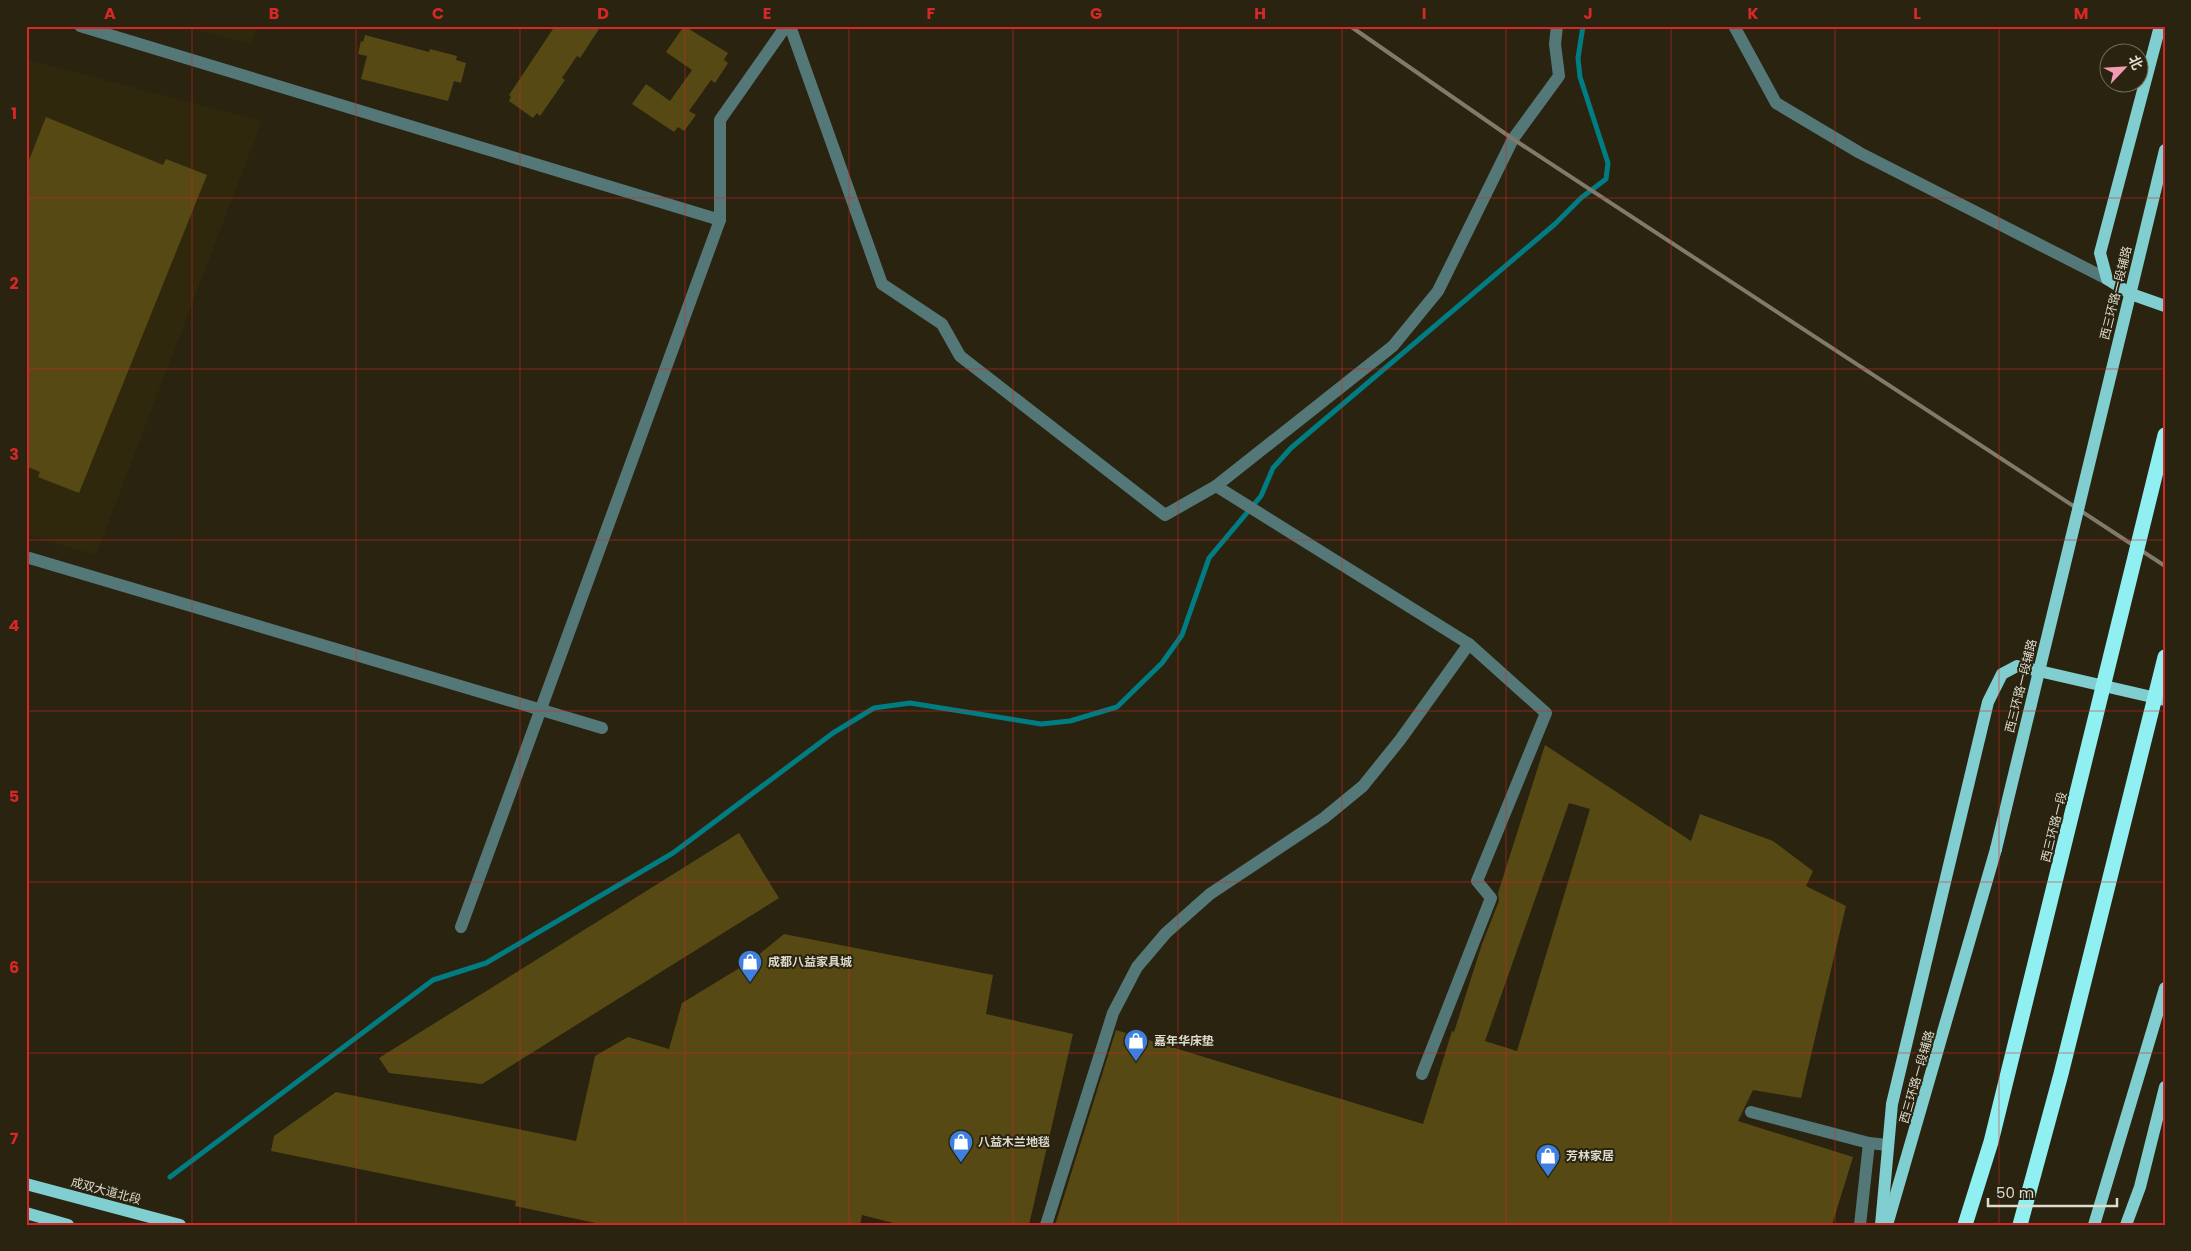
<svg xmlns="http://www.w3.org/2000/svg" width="2191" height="1251" viewBox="0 0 2191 1251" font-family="Poppins,'Noto Sans SC',sans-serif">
	<rect width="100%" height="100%" fill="#29230f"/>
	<g fill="#30280c">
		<polygon points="178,26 258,26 251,44"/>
		<polygon points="26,59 262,121 96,555 26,535"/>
	</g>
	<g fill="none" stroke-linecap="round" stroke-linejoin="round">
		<polyline stroke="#007c83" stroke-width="5" points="170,1177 433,980 486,963 673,853 833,733 874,708 910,703 1041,724 1070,721 1117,707 1162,663 1182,635 1209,558 1261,496 1273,468 1291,448 1555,224 1581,198 1606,179 1608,163 1580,77 1578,58 1583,26"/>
	</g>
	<g fill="#574913" fill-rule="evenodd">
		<polygon points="555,26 601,26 580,58 577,56 562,78 565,80 540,116 537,113 533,118 509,101 511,97 509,95"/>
		<polygon points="684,26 728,53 724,60 728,63 715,83 711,80 689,111 696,115 684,131 678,127 674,132 632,104 646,84 670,101 692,70 666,52"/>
		<polygon points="365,35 429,52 430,49 457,56 456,60 466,63 461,83 454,81 448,101 361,79 367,56 358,54 361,41 363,42"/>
		<polygon points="46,117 163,165 166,159 207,175 79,493 38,477 40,472 26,466 26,168"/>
		<path d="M1545,745L1691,841L1700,814L1773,841L1813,871L1806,886L1846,906L1801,1098L1753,1090L1738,1121L1853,1157L1832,1225H1055L1116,1030L1423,1124L1452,1031L1454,1032L1482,944L1499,901L1498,893ZM1569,803L1590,809L1517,1051L1485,1041Z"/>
		<polygon points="739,833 779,898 482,1084 389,1073 379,1058"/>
		<polygon points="784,934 993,975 986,1014 1073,1034 1029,1225 901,1225 862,1215 860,1225 605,1225 515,1206 516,1201 271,1151 274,1136 336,1092 576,1141 595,1056 628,1037 669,1049 682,1003 751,961"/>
	</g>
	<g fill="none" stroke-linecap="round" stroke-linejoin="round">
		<g stroke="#547878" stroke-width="12">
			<polyline points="80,26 720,220"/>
			<polyline points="790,26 882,284 942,324 960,356 1165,515 1216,486 1393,346 1438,291 1513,139 1559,76 1555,44 1557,26"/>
			<polyline points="1734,26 1776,103 1860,153 2107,279"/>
			<polyline points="1216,486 1469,644 1546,713 1477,881 1491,898 1422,1074"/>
			<polyline points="26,557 602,728"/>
			<polyline points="461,927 720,220 720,120 786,26"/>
			<polyline points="1751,1112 1869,1143 1888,1145"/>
			<polyline points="1046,1225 1113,1013 1137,967 1166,933 1210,894 1324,818 1363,786 1400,740 1469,644"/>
			<polyline points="1860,1225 1869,1143"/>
		</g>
		<g stroke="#80cecf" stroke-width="12">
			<polyline points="2160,26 2100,253 2107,279 2131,294 2165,306"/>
			<polyline points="26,1184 180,1225"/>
			<polyline points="26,1213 68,1225"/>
			<polyline points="1881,1225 1892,1104 1988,702 2002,674 2017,666 2165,700"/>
			<polyline points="1887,1225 1996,849"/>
			<polyline points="2094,1225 2165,988"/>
			<polyline points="2126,1225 2140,1187 2165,1087"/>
		</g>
		<polyline stroke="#7f7a6a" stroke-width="4" points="1350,26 1513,139 2165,566"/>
		<polyline stroke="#80cecf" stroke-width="12" points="1996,849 2165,150"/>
		<g stroke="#90f0f1" stroke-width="15">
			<polyline points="1965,1225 1991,1142 2165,435"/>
			<polyline points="2020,1225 2061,1074 2165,657"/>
		</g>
	</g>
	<path fill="none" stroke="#d62828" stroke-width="1" stroke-opacity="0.55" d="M192,26V1225M356,26V1225M520,26V1225M685,26V1225M849,26V1225M1013,26V1225M1178,26V1225M1342,26V1225M1506,26V1225M1671,26V1225M1835,26V1225M1999,26V1225M26,198H2165M26,369H2165M26,540H2165M26,711H2165M26,882H2165M26,1053H2165"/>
	<defs>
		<symbol id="shop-pin" viewBox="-11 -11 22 30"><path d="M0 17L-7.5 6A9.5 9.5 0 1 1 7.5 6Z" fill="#3f7fe0" stroke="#29230f"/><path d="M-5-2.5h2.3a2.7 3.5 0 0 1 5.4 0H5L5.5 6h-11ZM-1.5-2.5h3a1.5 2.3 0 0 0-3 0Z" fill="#fff"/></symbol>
	</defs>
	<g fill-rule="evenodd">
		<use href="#shop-pin" x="736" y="948" width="28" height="38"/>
		<use href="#shop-pin" x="1122" y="1027" width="28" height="38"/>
		<use href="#shop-pin" x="947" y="1128" width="28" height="38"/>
		<use href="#shop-pin" x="1534" y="1142" width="28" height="38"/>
	</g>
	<g text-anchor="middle" stroke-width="4" stroke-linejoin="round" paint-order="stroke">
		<g font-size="12" fill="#dedbcf" stroke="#29230f">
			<text transform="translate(2116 293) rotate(-76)" y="4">西三环路一段辅路</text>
			<text transform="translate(2021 686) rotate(-76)" y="4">西三环路一段辅路</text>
			<text transform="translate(2054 827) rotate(-76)" y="4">西三环路一段</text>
			<text transform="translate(1917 1077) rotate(-74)" y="4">西三环路一段辅路</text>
			<text transform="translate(106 1191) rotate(15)" y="4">成双大道北段</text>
		</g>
		<g font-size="12" font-weight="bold" fill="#dedbcf" stroke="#29230f" text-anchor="start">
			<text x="768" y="966">成都八益家具城</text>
			<text x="1154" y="1045">嘉年华床垫</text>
			<text x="978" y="1146">八益木兰地毯</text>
			<text x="1566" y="1160">芳林家居</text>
		</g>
	</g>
	<rect width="2191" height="1251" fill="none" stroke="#29230f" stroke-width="55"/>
	<g transform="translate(2124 68) rotate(65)"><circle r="24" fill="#29230f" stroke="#716d5c"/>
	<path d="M0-4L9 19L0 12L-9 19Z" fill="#f19ab4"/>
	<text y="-8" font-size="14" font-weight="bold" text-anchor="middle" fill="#dedbcf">北</text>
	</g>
	<path d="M1988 1198v8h129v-8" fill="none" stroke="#dedbcf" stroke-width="2.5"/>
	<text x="1996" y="1198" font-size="15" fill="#dedbcf" stroke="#29230f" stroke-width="4" paint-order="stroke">50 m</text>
	<rect x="28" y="28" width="2136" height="1196" fill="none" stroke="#d62828" stroke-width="2"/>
	<g font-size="16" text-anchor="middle" font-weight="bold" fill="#d62828">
		<text x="110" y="19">A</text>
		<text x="274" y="19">B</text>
		<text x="438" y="19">C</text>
		<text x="603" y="19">D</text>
		<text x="767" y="19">E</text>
		<text x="931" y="19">F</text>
		<text x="1096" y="19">G</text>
		<text x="1260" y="19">H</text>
		<text x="1424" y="19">I</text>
		<text x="1588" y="19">J</text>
		<text x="1753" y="19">K</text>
		<text x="1917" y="19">L</text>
		<text x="2081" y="19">M</text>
		<text x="14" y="119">1</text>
		<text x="14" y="289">2</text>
		<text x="14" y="460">3</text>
		<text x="14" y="631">4</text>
		<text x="14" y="802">5</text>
		<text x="14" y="973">6</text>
		<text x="14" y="1144">7</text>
	</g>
</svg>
